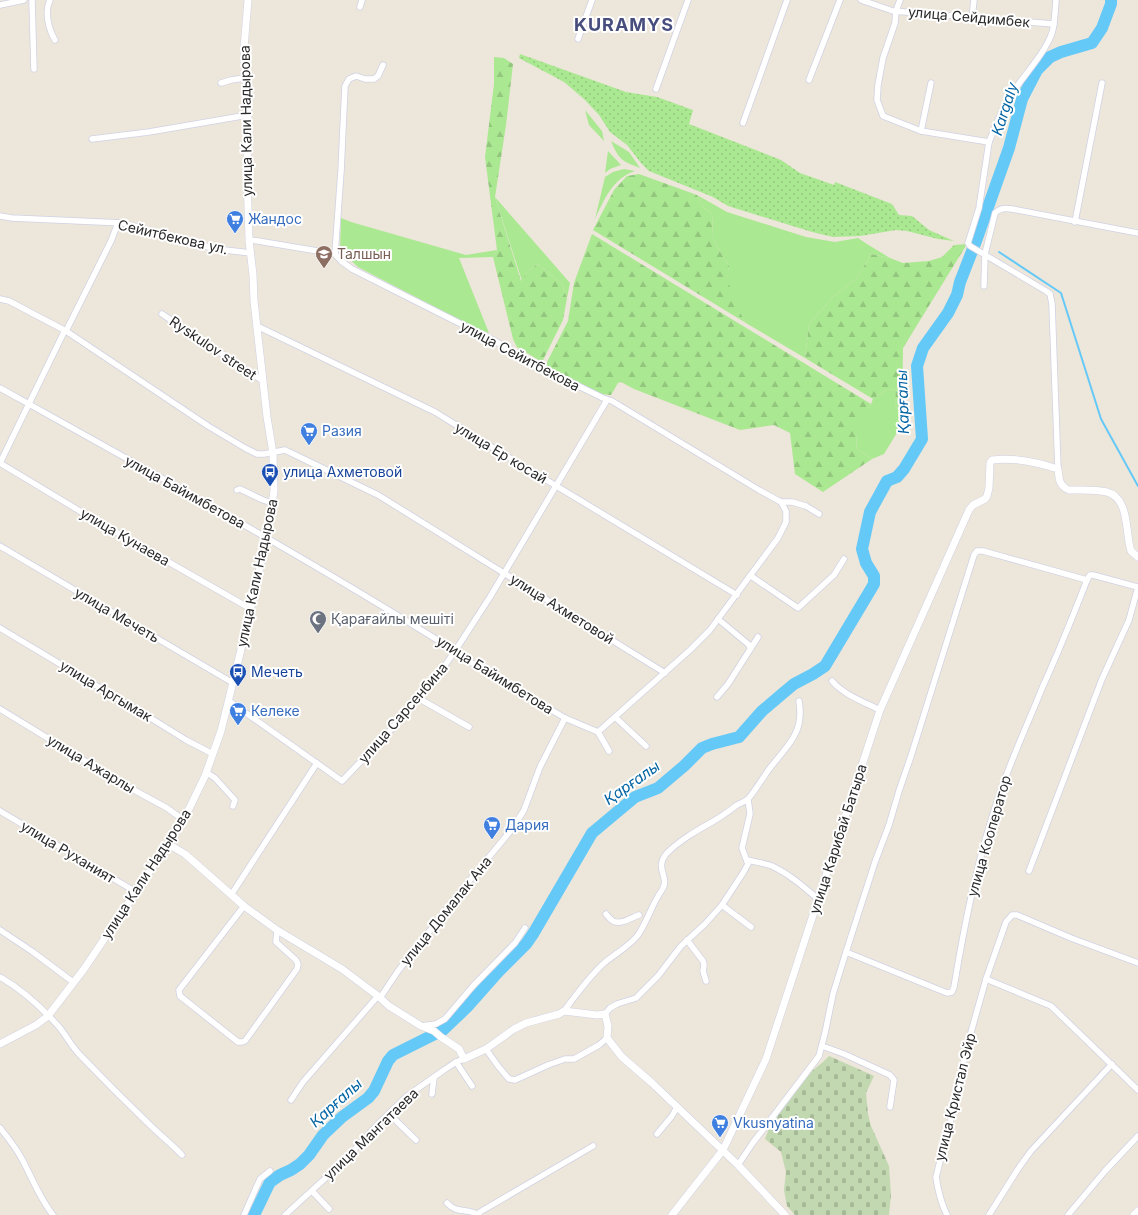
<svg xmlns="http://www.w3.org/2000/svg" width="1138" height="1215" viewBox="0 0 1138 1215" font-family="Inter,sans-serif">
	<defs>
		<pattern id="forest-firs" width="22" height="20" patternUnits="userSpaceOnUse"><rect width="22" height="20" fill="#abe892"/><path d="M5 1l3.5 6h-7zM16 11l3.5 6h-7z" fill="#93c77e"/></pattern>
		<pattern id="cemetery-stones" width="16" height="16" patternUnits="userSpaceOnUse"><rect width="16" height="16" fill="#c2d8b0"/><path d="M2 7V4a2 2 0 0 1 4 0v3zM10 15v-3a2 2 0 0 1 4 0v3z" fill="#a7ba98"/></pattern>
		<pattern id="park-dots" width="8" height="8" patternUnits="userSpaceOnUse"><rect width="8" height="8" fill="#abe892"/><path d="M2 2h.1M6 6h.1" fill="none" stroke="#93c77e" stroke-width="1.8" stroke-linecap="round"/></pattern>
	</defs>
	<rect width="100%" height="100%" fill="#ede6da"/>
	<g fill="#abe892">
		<polygon points="585,110 602,131 604,141 589,125"/>
		<path d="M611,141L629,152L640,168C622,161 619,160 611,141Z"/>
		<polygon points="608,151 621,165 610,169 605,173"/>
		<path d="M624,169L635,171C613,178 604,200 595,219L605,177L613,172Z"/>
		<polygon points="697,195 727,212 806,237 835,242 858,238 867,244 890,258 871,254 857,278 834,296 809,324 805,358 746,323 732,300 727,278 729,266 719,250 712,235 713,215 704,208"/>
		<polygon points="495,197 570,283 567,298 562,284 538,264 528,271 522,281"/>
		<polygon points="341,218 351,222 466,255 497,250 493,257 459,258 489,333 473,327 358,267 340,250"/>
		<polygon points="887,389 897,390 895,404 902,418 898,431 884,454 872,459 857,449 856,432 859,420 871,404 873,399"/>
	</g>
	<g fill="url(#forest-firs)">
		<polygon points="494,57 504,58 513,64 506,125 495,197 521,281 528,271 538,264 562,284 567,298 563,320 542,362 517,347 513,339 493,257 497,250 485,157 494,84"/>
		<path d="M639,174L697,195L704,208L713,215L712,235L719,250L729,266C726,290 735,303 746,323L593,230L614,190L627,176Z"/>
		<path d="M592,234L871,404C858,423 855,425 857,449L872,459L823,492L795,474L790,433L774,425L740,430L634,389L621,382L618,383L611,395L601,394L545,366L568,321L574,283Z"/>
		<polygon points="967,244 903,348 902,418 895,404 896,390 887,389 873,399 805,358 809,324 834,296 857,278 871,254 890,258 903,263 929,261 942,257 954,245"/>
	</g>
	<polygon fill="url(#cemetery-stones)" points="829,1056 874,1076 866,1093 868,1114 871,1126 889,1166 891,1195 889,1215 795,1215 787,1206 784,1190 786,1172 781,1152 765,1139 770,1126 812,1071 823,1062"/>
	<polygon fill="url(#park-dots)" points="520,54 626,92 657,97 693,110 689,124 781,160 800,173 834,185 835,182 892,204 899,215 912,216 929,230 954,241 938,239 907,231 896,230 860,236 833,237 812,232 728,206 713,197 649,171 641,163 627,145 610,132 599,115 584,99 564,82 519,58"/>
	<g fill="none" stroke-linecap="round" stroke-linejoin="round">
		<polyline stroke="#65c9f8" stroke-width="2" points="999,252 1061,293 1101,419 1138,486"/>
		<polyline stroke="#65c9f8" stroke-width="12" points="254,1215 270,1182 280,1175 291,1170 300,1164 309,1155 323,1135 342,1117 368,1098 374,1091 388,1061 393,1055 443,1030 467,1007 498,972 526,944 533,934 592,833 635,797 658,788 684,766 702,748 712,744 739,737 762,711 782,694 794,684 813,674 825,666 874,584 874,576 866,563 862,549 870,512 887,481 897,477 904,469 922,439 917,366 923,348 948,313 957,295 960,282 976,241 1009,148 1022,99 1037,70 1050,57 1061,52 1092,43 1102,28 1111,4 1111,0"/>
		<defs>
			<g id="minor">
				<polyline points="32,0 34,69"/>
				<path d="M50,0C44,12 49,30 55,40"/>
				<polyline points="861,0 893,11 1054,24"/>
				<path d="M900,0L896,11L895,23L883,58L878,85L877,100L883,116L921,131L989,142C995,126 1002,110 1011,95C1023,76 1044,55 1052,33C1055,23 1055,11 1056,0"/>
				<polyline points="0,5 24,0"/>
				<polyline points="360,7 362,0"/>
				<polyline points="972,18 974,0"/>
				<polyline points="578,39 592,0"/>
				<polyline points="809,80 840,0"/>
				<polyline points="221,83 231,80 245,78"/>
				<polyline points="656,89 688,0"/>
				<polyline points="743,123 787,0"/>
				<polyline points="921,131 931,83"/>
				<polyline points="92,139 149,132 248,115"/>
				<polyline points="989,142 979,208 968,243 970,246 1046,291 1050,294 1052,304 1058,469"/>
				<polyline points="0,216 12,218 123,223 216,249 251,253"/>
				<polyline points="1075,222 1102,83"/>
				<polyline points="249,240 258,241 335,254 341,261 352,269 495,341 542,368 603,398 612,401 759,490 781,502 792,502 806,506 819,514"/>
				<polyline points="335,254 341,171 345,86 349,79 356,76 365,79 374,79 378,76 383,65"/>
				<path d="M984,286L985,254L995,213C1000,208 1005,208 1012,209L1138,233"/>
				<polyline points="0,299 9,301 66,331 208,426 245,448 257,454 264,454 285,450 378,495 665,673"/>
				<polyline points="162,314 263,381"/>
				<polyline points="257,326 435,412 495,449 737,595"/>
				<polyline points="66,331 111,241 118,223"/>
				<path d="M0,388C153,473 307,558 455,651L460,656L565,718L598,732L690,650L710,630L718,619L778,538L786,522V511L781,502"/>
				<polyline points="0,463 88,516 251,609"/>
				<polyline points="0,463 65,330"/>
				<polyline points="237,490 240,489 263,500 272,503"/>
				<polyline points="0,546 233,683"/>
				<polyline points="751,576 798,608 834,575 844,559"/>
				<polyline points="718,619 748,644 751,648"/>
				<polyline points="0,628 157,722 186,740 213,754"/>
				<path d="M832,681C844,695 864,702 880,710"/>
				<polyline points="717,697 728,684 758,637"/>
				<polyline points="418,698 469,727"/>
				<polyline points="229,701 342,781 388,733 441,671 455,651 490,597 607,400"/>
				<polyline points="0,709 121,783 167,808 182,819"/>
				<polyline points="615,717 646,746"/>
				<polyline points="598,732 609,751"/>
				<polyline points="206,772 215,778 235,800 233,806"/>
				<polyline points="0,811 136,892"/>
				<path d="M747,860C755,862 764,863 772,866C789,874 804,887 818,899"/>
				<polyline points="231,895 317,763"/>
				<polyline points="722,905 751,927"/>
				<polyline points="244,906 179,990 180,996 238,1042 242,1042 245,1041 297,969 298,964 296,960 276,942 277,930"/>
				<path d="M606,914C608,917 613,922 616,922C623,924 632,917 639,915"/>
				<polyline points="0,930 33,952 73,982"/>
				<polyline points="687,940 703,961 704,965 703,971 706,981"/>
				<path d="M846,952L947,993L952,992L954,987C965,921 978,856 1000,793C1012,757 1029,721 1043,686C1059,651 1073,616 1087,580L1090,575H1093L1138,587L1129,620L1102,679L1029,871"/>
				<polyline points="1138,963 1071,938 1017,915 1012,915 1006,922 986,979 1051,1006 1138,1090"/>
				<path d="M0,977C21,989 44,1010 60,1028C67,1037 72,1047 80,1055C103,1079 127,1103 151,1126C161,1136 172,1144 182,1155"/>
				<polyline points="380,998 398,971 465,886 513,828 524,810 540,767 565,718"/>
				<path d="M564,1011C576,995 588,978 603,964C613,955 630,946 638,935C647,922 652,904 662,890C671,877 653,869 667,853C680,840 696,831 712,822C721,817 729,811 737,805C740,803 745,802 748,799C752,795 763,778 767,772C785,747 805,735 799,701"/>
				<polyline points="605,1014 610,1008 617,1004 636,998 658,976 681,946 705,924 722,905 743,873 748,864 742,848 750,814 748,799"/>
				<polyline points="421,1026 436,1024 445,1019 473,986 515,943 525,928"/>
				<polyline points="822,1046 844,1054 890,1075 894,1080 890,1107"/>
				<polyline points="486,1049 498,1066 509,1079 515,1080 548,1065 565,1059 574,1059 599,1045 607,1038"/>
				<polyline points="456,1062 472,1086"/>
				<polyline points="432,1094 434,1077"/>
				<polyline points="291,1100 303,1082 378,996"/>
				<polyline points="389,1114 416,1140"/>
				<path d="M0,1128C9,1139 17,1149 23,1161C33,1180 40,1199 53,1215"/>
				<polyline points="657,1134 672,1116 677,1107"/>
				<polyline points="738,1165 752,1144 819,1056 825,1033 833,994 846,952 875,862 889,825 899,791 911,756 974,555 977,551 983,551 1087,580"/>
				<polyline points="312,1191 329,1209"/>
				<path d="M447,1203C458,1215 468,1207 478,1215"/>
				<polyline points="244,1215 260,1179 270,1171"/>
				<polyline points="285,1215 342,1163 376,1126 407,1096 444,1070 456,1062 464,1059"/>
				<polyline points="478,1215 480,1212 593,1146"/>
				<path d="M947,1215C941,1203 938,1191 936,1177L957,1095L966,1050L986,979"/>
				<polyline points="989,1215 1018,1169 1031,1151 1112,1064"/>
				<polyline points="1068,1215 1105,1171 1138,1136"/>
			</g>
			<g id="tertiary">
				<polyline points="168,844 185,854 244,906 277,930 342,969 378,996 389,1006 421,1026 434,1031 441,1037 459,1049 464,1059 486,1049 514,1029 526,1023 559,1014 564,1011 597,1015 605,1014 608,1026 607,1038 622,1057 652,1083 738,1165 785,1215"/>
				<polyline points="0,1044 36,1025 48,1016 84,969 136,892 168,844 182,819 189,809 205,776 221,731 246,629 267,537 274,491 273,453 267,417 254,301 253,275 249,240 247,176 248,115 244,48 248,0"/>
				<path d="M672,1215L723,1150L766,1059L880,710L969,510L973,505L985,499L987,496L989,488L990,463L992,460C1014,457 1037,462 1058,469C1059,479 1059,486 1069,490C1081,490 1095,489 1107,492C1130,498 1125,533 1131,551L1138,557"/>
				<polyline points="1134,1215 1138,1211"/>
			</g>
		</defs>
		<use href="#minor" stroke="#d0d2e4" stroke-width="7"/>
		<use href="#tertiary" stroke="#d0d2e4" stroke-width="8"/>
		<use href="#minor" stroke="#fff" stroke-width="5.5"/>
		<use href="#tertiary" stroke="#fff" stroke-width="7"/>
	</g>
	<defs>
		<symbol id="supermarket-pin" viewBox="-11 -11 22 30"><path d="M0 17L-7.5 6A9.5 9.5 0 1 1 7.5 6Z" fill="#3f7fe0" stroke="#fff"/><path d="M-6-5.5h2.5l.6 2H6L4.5 2H-2.5L-4.4-4H-6ZM-1.5 3.2a1.3 1.3 0 1 0 .1 0ZM3 3.2a1.3 1.3 0 1 0 .1 0Z" fill="#fff"/></symbol>
		<symbol id="school-pin" viewBox="-11 -11 22 30"><path d="M0 17L-7.5 6A9.5 9.5 0 1 1 7.5 6Z" fill="#8d6e63" stroke="#fff"/><path d="M0-5L7-2L0 1L-7-2ZM-4 1L0 2.5L4 1V4Q0 6-4 4Z" fill="#fff"/></symbol>
		<symbol id="bus-pin" viewBox="-11 -11 22 30"><path d="M0 17L-7.5 6A9.5 9.5 0 1 1 7.5 6Z" fill="#1a4fb4" stroke="#fff"/><path d="M-5-6H5V4H4V6H2V4H-2V6H-4V4H-5ZM-3.5-4V0h7V-4ZM-3.5 1.2v1.5H-2V1.2ZM2 1.2v1.5H3.5V1.2Z" fill="#fff"/></symbol>
		<symbol id="mosque-pin" viewBox="-11 -11 22 30"><path d="M0 17L-7.5 6A9.5 9.5 0 1 1 7.5 6Z" fill="#6b7280" stroke="#fff"/><path d="M3.5-4.9A6 6 0 1 0 3.5 4.9A5 5 0 1 1 3.5-4.9Z" fill="#fff"/></symbol>
	</defs>
	<g fill-rule="evenodd">
		<use href="#supermarket-pin" x="225" y="209" width="20" height="27"/>
		<use href="#school-pin" x="314" y="244" width="20" height="27"/>
		<use href="#supermarket-pin" x="299" y="421" width="20" height="27"/>
		<use href="#bus-pin" x="260" y="462" width="20" height="27"/>
		<use href="#mosque-pin" x="308" y="609" width="20" height="27"/>
		<use href="#bus-pin" x="228" y="662" width="20" height="27"/>
		<use href="#supermarket-pin" x="228" y="701" width="20" height="27"/>
		<use href="#supermarket-pin" x="482" y="815" width="20" height="27"/>
		<use href="#supermarket-pin" x="710" y="1113" width="20" height="27"/>
	</g>
	<g text-anchor="middle" stroke-width="4" stroke-linejoin="round" paint-order="stroke">
		<g font-size="14" fill="#2a2a2a" stroke="#fff">
			<text transform="translate(969 17) rotate(5)" y="5">улица Сейдимбек</text>
			<text transform="translate(246 121) rotate(-91)" y="5">улица Кали Надырова</text>
			<text transform="translate(173 237) rotate(13)" y="5">Сейитбекова ул.</text>
			<text transform="translate(213 348) rotate(34)" y="5">Ryskulov street</text>
			<text transform="translate(520 356) rotate(28)" y="5">улица Сейитбекова</text>
			<text transform="translate(501 453) rotate(31)" y="5">улица Ер косай</text>
			<text transform="translate(185 492) rotate(29)" y="5">улица Байимбетова</text>
			<text transform="translate(125 537) rotate(30)" y="5">улица Кунаева</text>
			<text transform="translate(257 573) rotate(-78)" y="5">улица Кали Надырова</text>
			<text transform="translate(562 609) rotate(32)" y="5">улица Ахметовой</text>
			<text transform="translate(117 615) rotate(30)" y="5">улица Мечеть</text>
			<text transform="translate(495 675) rotate(32)" y="5">улица Байимбетова</text>
			<text transform="translate(106 691) rotate(31)" y="5">улица Аргымак</text>
			<text transform="translate(403 713) rotate(-49)" y="5">улица Сарсенбина</text>
			<text transform="translate(91 764) rotate(31)" y="5">улица Ажарлы</text>
			<text transform="translate(989 836) rotate(-74)" y="5">улица Кооператор</text>
			<text transform="translate(838 839) rotate(-72)" y="5">улица Карибай Батыра</text>
			<text transform="translate(68 852) rotate(31)" y="5">улица Руханият</text>
			<text transform="translate(146 874) rotate(-57)" y="5">улица Кали Надырова</text>
			<text transform="translate(446 911) rotate(-51)" y="5">улица Домалак Ана</text>
			<text transform="translate(955 1097) rotate(-76)" y="5">улица Кристал Эйр</text>
			<text transform="translate(371 1134) rotate(-44)" y="5">улица Мангатаева</text>
		</g>
		<g font-size="14" fill="#366cbe" stroke="#fff" text-anchor="start">
			<text x="248" y="224">Жандос</text>
			<text x="322" y="436">Разия</text>
			<text x="251" y="716">Келеке</text>
			<text x="505" y="830">Дария</text>
			<text x="733" y="1128">Vkusnyatina</text>
		</g>
		<g font-size="14" fill="#785e54" stroke="#fff" text-anchor="start">
			<text x="337" y="259">Талшын</text>
		</g>
		<g font-size="14" fill="#164399" stroke="#fff" text-anchor="start">
			<text x="283" y="477">улица Ахметовой</text>
			<text x="251" y="677">Мечеть</text>
		</g>
		<g font-size="14" fill="#5b616d" stroke="#fff" text-anchor="start">
			<text x="331" y="624">Қарағайлы мешіті</text>
		</g>
		<g font-size="15" font-style="italic" fill="#0364a4" stroke="#fff">
			<text transform="translate(1005 109) rotate(-72)" y="5">Kargaly</text>
			<text transform="translate(903 402) rotate(-92)" y="5">Қарғалы</text>
			<text transform="translate(632 783) rotate(-35)" y="5">Қарғалы</text>
			<text transform="translate(336 1103) rotate(-42)" y="5">Қарғалы</text>
		</g>
		<g font-size="18" font-weight="bold" letter-spacing="1" fill="#474e7e" stroke="#fff">
			<text x="624" y="31">KURAMYS</text>
		</g>
	</g>
</svg>
